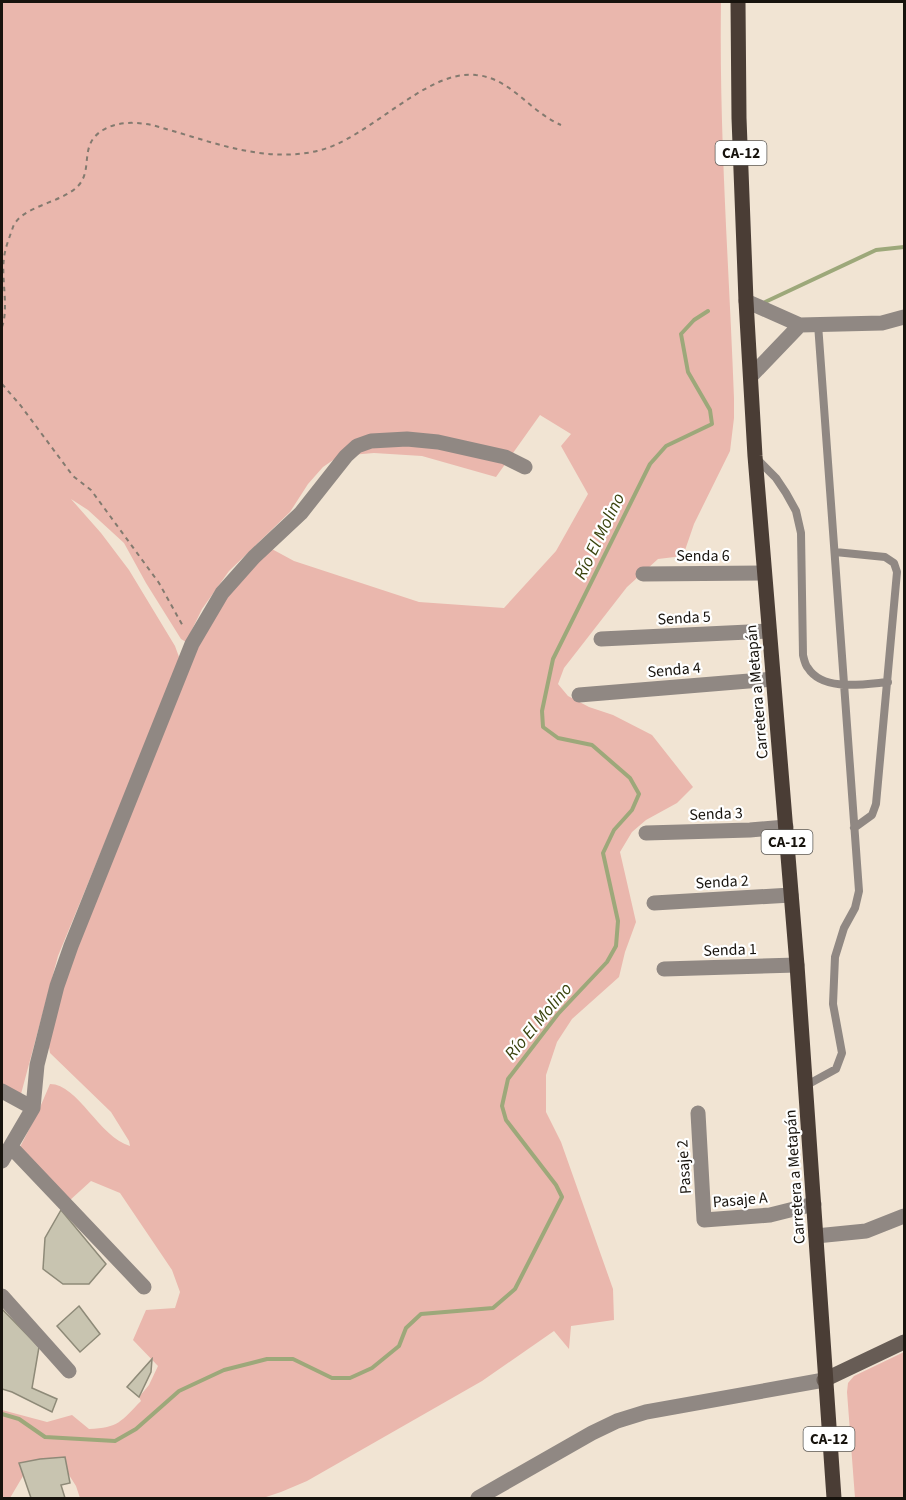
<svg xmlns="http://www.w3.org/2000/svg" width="906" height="1500" viewBox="0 0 906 1500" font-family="'Source Sans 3',sans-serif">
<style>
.green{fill:#eab7ad}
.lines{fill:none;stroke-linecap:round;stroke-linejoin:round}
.stream{stroke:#9da87a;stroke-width:4}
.building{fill:#c8c4b0;stroke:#8e8a78;stroke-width:1.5}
.path{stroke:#837a6f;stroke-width:2;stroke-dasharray:4.5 4.5;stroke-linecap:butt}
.service{stroke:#908883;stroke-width:8}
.minor{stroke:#908883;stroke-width:15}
.secondary{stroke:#675c55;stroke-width:15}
.primary{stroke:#4a3d35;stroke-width:15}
.labels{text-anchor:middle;stroke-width:4.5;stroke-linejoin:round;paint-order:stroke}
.shield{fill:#fff;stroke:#5d5a56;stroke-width:1.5}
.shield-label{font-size:15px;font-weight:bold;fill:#17130d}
.street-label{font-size:16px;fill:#17130d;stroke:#fff}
.water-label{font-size:18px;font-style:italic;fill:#3b440e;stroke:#fff}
</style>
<rect width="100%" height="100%" fill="#f1e4d3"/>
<!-- green -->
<path class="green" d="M 2,2 L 721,2 C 719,134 729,266 734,398 L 734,418 L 730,451 L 694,524 L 683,556 L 658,559 L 627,587 L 564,668 L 558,684 L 568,696 L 589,707 L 613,715 L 652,735 L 693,787 L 677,803 L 646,820 L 632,832 L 620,852 L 636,922 L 625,952 L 619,977 L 572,1019 L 557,1042 L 546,1075 L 546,1112 L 561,1142 L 613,1289 L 614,1320 L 571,1326 L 569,1349 L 554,1331 L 482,1381 L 307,1481 L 281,1492 L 263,1498 L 80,1498 L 76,1486 L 69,1475 L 42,1474 L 23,1476 L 10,1498 L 2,1498 L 2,1410 L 47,1422 L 72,1415 L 89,1429 C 119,1428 121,1421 141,1401 L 139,1397 L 149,1385 L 158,1366 L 133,1340 L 146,1310 L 175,1308 L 180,1292 L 172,1270 L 120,1193 L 91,1181 L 69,1201 L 20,1147 L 38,1112 L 50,1084 C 78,1084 99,1137 130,1146 L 129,1141 L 111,1112 L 50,1053 L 48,1041 L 67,969 L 194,646 L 217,609 L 270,548 L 294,561 L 419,602 L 504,608 L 556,551 L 588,494 L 561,446 L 571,434 L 540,415 L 496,477 L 422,456 L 374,453 L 339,456 L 323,467 L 308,484 L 290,512 L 229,571 L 202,609 L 186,642 L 181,639 L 146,583 L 124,543 L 88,510 L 71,499 L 101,533 L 129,570 L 175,646 L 179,657 L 176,670 L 58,956 L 21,1094 L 2,1084 Z
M 904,1352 L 904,1498 L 855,1498 L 847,1392 L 848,1383 L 854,1376 Z"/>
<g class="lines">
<!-- stream -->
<path class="stream" d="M 763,303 L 876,250 L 904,247
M 2,1414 L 19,1419 L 45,1437 L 115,1441 L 136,1429 L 179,1391 L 224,1370 L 267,1359 L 293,1359 L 332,1378 L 350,1378 L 372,1368 L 399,1346 L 406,1328 L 421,1314 L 493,1308 L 515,1289 L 562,1197 L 556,1185 L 506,1120 L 502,1106 L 508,1079 L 558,1014 L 607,962 L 616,946 L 618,921 L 603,853 L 614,830 L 632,810 L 639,794 L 630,778 L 592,745 L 558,738 L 543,727 L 542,711 L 553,659 L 650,464 L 666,446 L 712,424 L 710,410 L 688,372 L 681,334 L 694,320 L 708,311"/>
</g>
<!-- building -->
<path class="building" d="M 61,1210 L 106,1264 L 89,1284 L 63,1284 L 43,1269 L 45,1238 Z
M 79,1306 L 100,1334 L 80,1352 L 57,1326 Z
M 2,1309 L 39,1347 L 32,1388 L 57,1399 L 52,1412 L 12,1392 L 2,1389 Z
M 152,1359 L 151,1372 L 139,1397 L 127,1387 Z
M 65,1457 L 70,1483 L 61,1485 L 65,1498 L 31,1498 L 19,1463 L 40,1459 Z"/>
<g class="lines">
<!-- path -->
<path class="path" d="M 2,327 C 9,308 1,278 4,258 C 5,248 10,236 13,227 C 21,206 62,203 78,186 C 94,169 78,145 103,130 C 118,121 136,122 152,125 C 205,139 261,164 317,151 C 368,140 426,69 476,75 C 511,78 530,112 561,125
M 2,384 L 21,406 L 73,476 L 91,490 L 159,583 L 184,628"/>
<!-- service -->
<path class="service" d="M 756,458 L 776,478 L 786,493 L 796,511 L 801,533 L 803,655 C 804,659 805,665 808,668 C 823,692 865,684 888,682
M 835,552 L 885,557 L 894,563 L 897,572 L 876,804 L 872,815 L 854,828
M 805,1086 L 836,1069 L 842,1053 L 833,1004 L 835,957 L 844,928 L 855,908 L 859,891 L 818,324"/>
<!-- minor -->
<path class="minor" d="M 746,301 L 800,325 L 882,323 L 904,317
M 751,376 L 800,325
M 643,574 L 763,573
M 601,639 L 769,631
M 579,695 L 773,679
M 646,833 L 750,830 L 786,827
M 654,903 L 791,895
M 664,969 L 797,965
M 2,1091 L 33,1108
M 698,1113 L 704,1220 L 770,1215 L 814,1204
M 11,1147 L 144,1287
M 2,1161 L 33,1108 L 37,1065 L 57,986 L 71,946 L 192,644 L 222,593 L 254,557 L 301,513 L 346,456 L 357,446 L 371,441 L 407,439 L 438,442 L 505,457 L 525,467
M 816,1236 L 866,1231 L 904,1216
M 2,1296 L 69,1371
M 478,1498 L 592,1433 L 617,1421 L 646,1412 L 824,1380"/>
<!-- secondary -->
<path class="secondary" d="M 824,1380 L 904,1342"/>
<!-- primary -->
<path class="primary" d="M 738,2 L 739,118 L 746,301 L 755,456 L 797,965 L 834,1498"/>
</g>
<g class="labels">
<!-- shield labels -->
<g class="shield">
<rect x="715.5" y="141" width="51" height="24" rx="4.5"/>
<rect x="761.5" y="830" width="51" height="24" rx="4.5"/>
<rect x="803.5" y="1427" width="51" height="24" rx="4.5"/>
</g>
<g class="shield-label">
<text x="741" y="158">CA-12</text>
<text x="787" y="847">CA-12</text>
<text x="829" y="1444">CA-12</text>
</g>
<!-- street labels -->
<g class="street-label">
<text x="703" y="561">Senda 6</text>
<text transform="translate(684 617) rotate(-3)" y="6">Senda 5</text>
<text transform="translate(674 669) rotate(-5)" y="6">Senda 4</text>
<text transform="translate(756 692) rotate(-95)" y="6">Carretera a Metapán</text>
<text transform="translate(716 813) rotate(-2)" y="6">Senda 3</text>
<text transform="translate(722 881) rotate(-3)" y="6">Senda 2</text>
<text transform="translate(730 949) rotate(-2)" y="6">Senda 1</text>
<text transform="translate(683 1167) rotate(-94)" y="6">Pasaje 2</text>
<text transform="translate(794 1177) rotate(-94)" y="6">Carretera a Metapán</text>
<text transform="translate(740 1199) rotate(-5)" y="6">Pasaje A</text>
</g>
<!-- water labels -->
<g class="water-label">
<text transform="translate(599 536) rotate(-64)" y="6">Río El Molino</text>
<text transform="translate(538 1021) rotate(-50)" y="6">Río El Molino</text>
</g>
</g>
<!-- border -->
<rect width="906" height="1500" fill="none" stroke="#17130d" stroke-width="6"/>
</svg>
